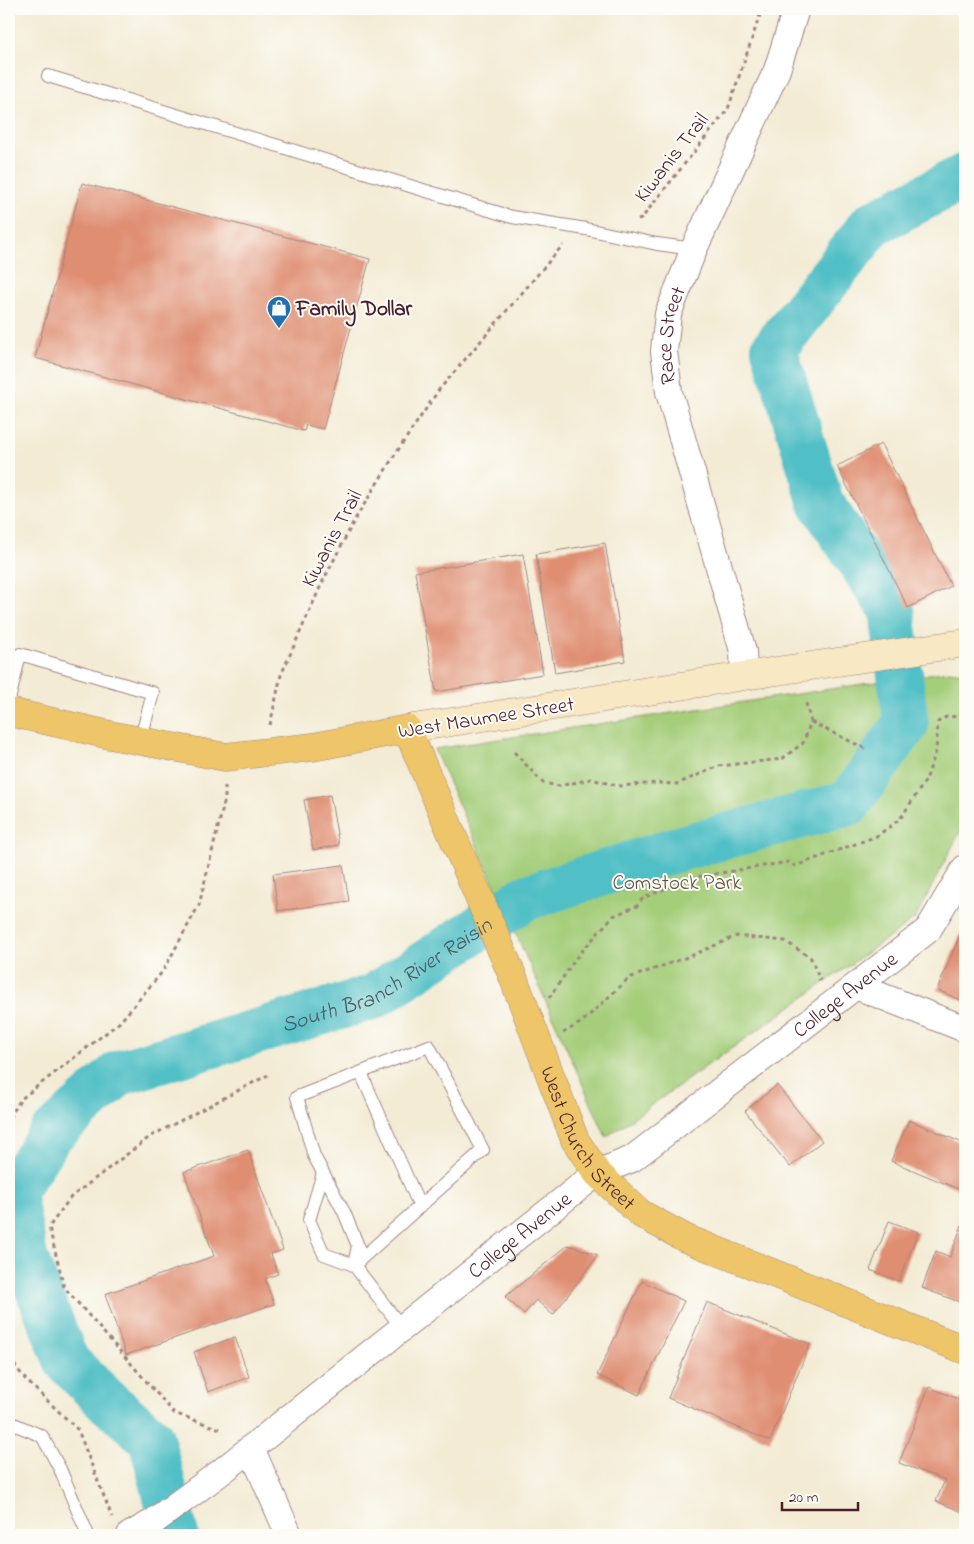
<svg xmlns="http://www.w3.org/2000/svg" width="974" height="1544" viewBox="0 0 974 1544" font-family="'Indie Flower',sans-serif">
<style>
.green{fill:#a5ce7a;stroke:#787652}
.lines{fill:none;stroke-linecap:round;stroke-linejoin:round}
.river{stroke:#51bfc6;stroke-width:46}
.building{fill:#df8e72}
.lane-casing{stroke:#9e8580;stroke-width:14}
.street-casing{stroke:#9e8580;stroke-width:28}
.secondary-casing{stroke:#9e8580;stroke-width:29}
.primary-casing{stroke:#9e8580;stroke-width:29}
.path{stroke:#9e8580;stroke-width:3;stroke-dasharray:4 4;stroke-linecap:butt}
.lane{stroke:#fff;stroke-width:12}
.street{stroke:#fff;stroke-width:26}
.secondary{stroke:#f8e8c3;stroke-width:28}
.primary{stroke:#eec569;stroke-width:28}
.labels{text-anchor:middle;stroke-width:4;stroke-linejoin:round;paint-order:stroke}
.street-label{font-size:21px;fill:#4a1f2b;stroke:#fdfcf7}
.poi-label{font-size:21px;font-weight:bold;fill:#4a1f2b;stroke:#fdfcf7;text-anchor:start}
.park-label{font-size:21px;fill:#655443;stroke:#fdfcf7}
.water-label{font-size:22px;font-style:italic;fill:#4c5761;stroke:#fdfcf7}
</style>
<rect width="100%" height="100%" fill="#fdfcf7"/>
<filter id="ink" filterUnits="userSpaceOnUse"><feTurbulence type="fractalNoise" baseFrequency=".02" numOctaves="2"/><feDisplacementMap in="SourceGraphic" scale="10" xChannelSelector="R" yChannelSelector="G"/><feConvolveMatrix kernelMatrix="1 2 1 2 8 2 1 2 1" color-interpolation-filters="sRGB"/></filter>
<filter id="wash" filterUnits="userSpaceOnUse"><feTurbulence type="fractalNoise" baseFrequency=".0096" numOctaves="4" result="noise"/><feDisplacementMap in="SourceGraphic" scale="20" xChannelSelector="R" yChannelSelector="G"/><feGaussianBlur stdDeviation="1.12" result="paint"/><feColorMatrix in="noise" values="0 0 0 0 0 0 0 0 0 0 0 0 0 0 0 0 0 1.4 0 .05"/><feComposite in="paint" operator="in"/></filter>
<g filter="url(#wash)">
<rect width="100%" height="100%" fill="#f3ebd4"/>
<!-- green -->
<path class="green" d="M 949,671 L 965,673 L 965,822 L 915,919 L 606,1137 L 434,749 Z"/>
<g class="lines">
<!-- river -->
<path class="river" id="s1" d="M 176,1535 L 151,1438 L 109,1403 L 67,1362 L 25,1258 L 13,1192 L 51,1134 L 119,1073 L 373,997 L 525,898 L 678,849 L 849,803 L 906,724 L 892,610 L 821,503 L 774,349 L 872,224 L 965,176"/>
</g>
<g id="blocks">
<!-- building -->
<path class="building" d="M 82,183 L 370,259 L 323,429 L 306,425 L 304,431 L 35,358 Z
M 881,444 L 951,586 L 908,608 L 837,466 Z
M 605,543 L 625,661 L 555,673 L 536,554 Z
M 523,554 L 543,674 L 436,692 L 415,572 Z
M 330,795 L 339,845 L 313,850 L 304,800 Z
M 343,865 L 349,901 L 278,911 L 273,874 Z
M 965,923 L 965,1002 L 937,990 Z
M 777,1085 L 822,1141 L 790,1167 L 745,1111 Z
M 909,1120 L 965,1144 L 965,1186 L 963,1191 L 891,1161 Z
M 248,1150 L 283,1250 L 271,1254 L 278,1274 L 265,1279 L 274,1304 L 126,1355 L 105,1294 L 214,1256 L 184,1172 Z
M 965,1217 L 965,1304 L 922,1288 L 936,1251 L 950,1257 Z
M 889,1221 L 918,1232 L 899,1281 L 870,1270 Z
M 568,1245 L 598,1255 L 553,1315 L 536,1300 L 524,1314 L 505,1297 Z
M 642,1281 L 684,1301 L 639,1395 L 597,1375 Z
M 707,1302 L 810,1344 L 770,1441 L 668,1398 Z
M 235,1337 L 249,1377 L 208,1392 L 194,1352 Z
M 929,1387 L 965,1402 L 965,1513 L 936,1501 L 945,1480 L 899,1463 Z"/>
</g>
</g>
<g filter="url(#ink)">
<use href="#blocks" fill-opacity="0" stroke="#9e8580" stroke-width="1"/>
<g class="lines">
<defs>
<path id="lane" d="M 48,76 L 512,217 L 586,229 L 657,244 L 694,249
M 9,700 L 20,654 L 153,693 L 140,741
M 361,1073 L 420,1207
M 323,1173 L 309,1220 L 324,1254 L 354,1265 L 483,1150 L 429,1046 L 297,1097 L 314,1156 L 344,1212 L 358,1246 L 354,1265 L 402,1328
M 9,1422 L 42,1436 L 60,1469 L 88,1535"/>
<g id="street">
<path id="s2" d="M 744,676 L 743,651 L 669,392 L 664,351 L 668,314 L 694,249 L 777,70 L 796,9"/>
<path d="M 856,986 L 965,1029"/>
<path d="M 251,1448 L 289,1535"/>
<path id="s3" d="M 130,1535 L 153,1522 L 221,1472 L 597,1173 L 632,1159 L 928,930 L 965,868"/>
</g>
<path id="secondary" d="M 407,729 L 744,676 L 965,643"/>
<g id="primary">
<path id="s4" d="M 9,712 L 110,735 L 225,757 L 313,747 L 407,729 L 513,977 L 575,1140 L 597,1173 L 641,1214 L 685,1238 L 965,1350"/>
</g>
</defs>
<!-- lane casing -->
<use href="#lane" class="lane-casing"/>
<!-- street casing -->
<use href="#street" class="street-casing"/>
<!-- secondary casing -->
<use href="#secondary" class="secondary-casing"/>
<!-- primary casing -->
<use href="#primary" class="primary-casing"/>
<!-- path -->
<path class="path" d="M 638,220 L 641,219 L 728,109 L 762,9
M 811,722 L 866,749
M 270,725 L 281,675 L 322,583 L 354,521 L 394,456 L 438,391 L 563,245
M 514,752 L 543,783 L 559,786 L 591,779 L 619,786 L 658,783 L 677,784 L 719,766 L 782,759 L 803,743 L 811,722 L 805,700
M 549,998 L 576,958 L 613,916 L 637,906 L 643,898 L 690,878 L 788,862 L 795,866 L 877,836 L 900,819 L 926,780 L 936,751 L 938,722 L 946,717 L 965,716
M 563,1033 L 582,1022 L 629,978 L 693,955 L 736,936 L 785,941 L 811,958 L 820,981
M 9,1118 L 21,1099 L 120,1022 L 163,971 L 199,905 L 225,799 L 225,783
M 9,1358 L 26,1380 L 78,1430 L 112,1517
M 220,1429 L 174,1413 L 64,1287 L 49,1227 L 71,1197 L 151,1136 L 268,1075"/>
<!-- lane -->
<use href="#lane" class="lane"/>
<!-- street -->
<use href="#street" class="street"/>
<!-- secondary -->
<use href="#secondary" class="secondary"/>
<!-- primary -->
<use href="#primary" class="primary"/>
</g>
</g>
<!-- icons -->
<defs>
<symbol id="shop-pin" viewBox="-11 -11 22 30"><path d="M0 17L-7.5 6A9.5 9.5 0 1 1 7.5 6Z" fill="#1f6fb2" stroke="#fdfcf7"/><path d="M-5-2.5h2.3a2.7 3.5 0 0 1 5.4 0H5L5.5 6h-11ZM-1.5-2.5h3a1.5 2.3 0 0 0-3 0Z" fill="#fff"/></symbol>
</defs>
<g fill-rule="evenodd">
<use href="#shop-pin" x="265" y="294" width="28" height="38"/>
</g>
<g class="labels">
<!-- street labels -->
<g class="street-label">
<text transform="translate(671 157) rotate(-52)" y="7">Kiwanis Trail</text>
<text dy="7" stroke="none"><textPath href="#s2" startOffset="352">Race Street</textPath></text>
<text transform="translate(331 538) rotate(-62)" y="7">Kiwanis Trail</text>
<text transform="translate(486 717) rotate(-9)" y="7">West Maumee Street</text>
<text dy="7" stroke="none"><textPath href="#s3" startOffset="898">College Avenue</textPath></text>
<text dy="7" stroke="none"><textPath href="#s4" startOffset="854">West Church Street</textPath></text>
<text dy="7" stroke="none"><textPath href="#s3" startOffset="492">College Avenue</textPath></text>
</g>
<!-- poi labels -->
<g class="poi-label">
<text x="296" y="315">Family Dollar</text>
</g>
<!-- park labels -->
<g class="park-label">
<text x="677" y="889">Comstock Park</text>
</g>
<!-- water labels -->
<g class="water-label">
<text dy="8" stroke="none"><textPath href="#s1" startOffset="840">South Branch River Raisin</textPath></text>
</g>
</g>
<!-- margin -->
<rect width="974" height="1544" fill="none" stroke="#fdfcf7" stroke-width="30"/>
<!-- scale -->
<path d="M782 1502v8h76v-8" fill="none" stroke="#4a1f2b" stroke-width="2.5"/>
<text x="789" y="1502" font-size="15" fill="#4a1f2b" stroke="#fdfcf7" stroke-width="4" paint-order="stroke">20 m</text>
</svg>
